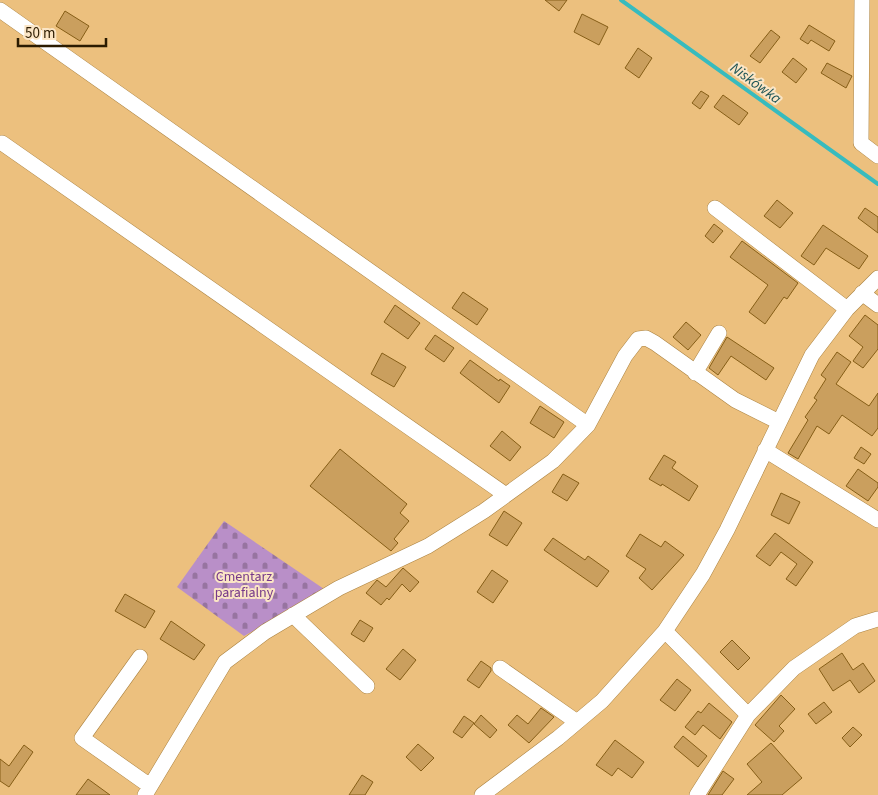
<svg xmlns="http://www.w3.org/2000/svg" width="878" height="795" viewBox="0 0 878 795" font-family="'Source Sans 3',sans-serif">
<style>
.cemetery{fill:url(#cemetery-stones)}
.lines{fill:none;stroke-linecap:round;stroke-linejoin:round}
.stream{stroke:#37bbbe;stroke-width:4}
.building{fill:#ca9f5e;stroke:#865e17}
.minor-casing{stroke:#ab8240;stroke-width:16}
.minor{stroke:#fff;stroke-width:15}
.labels{text-anchor:middle;stroke-width:4;stroke-linejoin:round;paint-order:stroke}
.park-label{font-size:14px;fill:#753889;stroke:#fbe5c5}
.water-label{font-size:15px;font-style:italic;fill:#205657;stroke:#fbe5c5}
</style>
<defs>
<pattern id="cemetery-stones" width="16" height="16" patternUnits="userSpaceOnUse" patternTransform="scale(1.25)"><rect width="16" height="16" fill="#b98fc8"/><path d="M2 7V4a2 2 0 0 1 4 0v3zM10 15v-3a2 2 0 0 1 4 0v3z" fill="#9774a0"/></pattern>
</defs>
<rect width="100%" height="100%" fill="#ecc07e"/>
<!-- cemetery -->
<path class="cemetery" d="M 224,521 L 327,591 L 244,636 L 177,587 Z"/>
<g class="lines">
<!-- stream -->
<path class="stream" d="M 621,0 L 878,184"/>
</g>
<!-- building -->
<path class="building" d="M 545,0 L 567,0 L 559,11 Z
M 65,11 L 89,26 L 80,41 L 56,26 Z
M 582,14 L 608,27 L 599,45 L 574,32 Z
M 809,25 L 835,41 L 829,51 L 811,40 L 808,44 L 800,39 Z
M 771,30 L 780,37 L 760,63 L 750,56 Z
M 638,48 L 652,58 L 639,78 L 625,68 Z
M 793,58 L 807,69 L 796,83 L 782,72 Z
M 827,63 L 852,76 L 846,88 L 821,73 Z
M 701,91 L 709,96 L 700,109 L 692,103 Z
M 723,95 L 748,113 L 739,125 L 714,107 Z
M 777,200 L 793,213 L 780,228 L 764,216 Z
M 865,208 L 878,217 L 878,233 L 858,218 Z
M 714,224 L 723,231 L 713,243 L 705,236 Z
M 823,225 L 868,256 L 859,269 L 826,248 L 814,265 L 801,256 Z
M 742,241 L 798,283 L 787,299 L 784,297 L 765,324 L 749,312 L 768,285 L 730,257 Z
M 463,292 L 488,309 L 477,325 L 452,308 Z
M 395,305 L 420,323 L 408,339 L 384,322 Z
M 865,315 L 878,325 L 878,349 L 863,368 L 853,361 L 863,347 L 849,336 Z
M 686,322 L 701,335 L 688,350 L 673,337 Z
M 435,335 L 454,348 L 444,362 L 425,349 Z
M 727,337 L 774,368 L 766,380 L 731,356 L 718,375 L 709,368 Z
M 837,352 L 851,362 L 836,384 L 869,406 L 878,393 L 878,428 L 872,436 L 842,415 L 829,434 L 817,426 L 798,459 L 788,453 L 808,420 L 805,417 L 817,400 L 814,398 L 826,379 L 821,375 Z
M 382,353 L 406,367 L 394,387 L 371,374 Z
M 470,360 L 499,381 L 500,379 L 510,386 L 499,403 L 460,373 Z
M 540,406 L 564,422 L 554,438 L 530,423 Z
M 502,431 L 521,447 L 510,461 L 490,446 Z
M 861,447 L 871,454 L 864,464 L 854,458 Z
M 340,449 L 407,504 L 400,513 L 409,521 L 394,539 L 398,543 L 391,551 L 310,486 Z
M 664,455 L 676,462 L 672,468 L 698,486 L 689,501 L 662,484 L 661,486 L 649,479 Z
M 858,469 L 878,483 L 878,487 L 868,501 L 846,486 Z
M 563,474 L 579,483 L 567,501 L 552,492 Z
M 781,493 L 800,502 L 789,524 L 771,515 Z
M 504,511 L 522,523 L 507,546 L 489,535 Z
M 775,533 L 813,562 L 796,586 L 786,579 L 797,564 L 781,552 L 770,566 L 756,556 Z
M 640,534 L 661,547 L 665,541 L 684,555 L 652,590 L 639,578 L 646,569 L 626,556 Z
M 553,538 L 585,560 L 588,556 L 609,571 L 597,587 L 544,550 Z
M 403,568 L 419,582 L 410,592 L 402,584 L 389,600 L 387,598 L 381,605 L 366,593 L 377,580 L 386,587 Z
M 492,570 L 508,581 L 493,603 L 477,592 Z
M 125,594 L 155,611 L 145,628 L 115,611 Z
M 360,620 L 373,628 L 364,642 L 351,634 Z
M 171,621 L 205,645 L 194,660 L 160,639 Z
M 732,640 L 750,658 L 738,670 L 720,652 Z
M 403,649 L 416,660 L 400,680 L 386,669 Z
M 842,653 L 853,670 L 863,663 L 875,681 L 859,693 L 850,680 L 833,691 L 819,669 Z
M 481,661 L 491,668 L 491,671 L 479,688 L 467,680 Z
M 677,679 L 691,690 L 675,711 L 660,700 Z
M 781,695 L 795,709 L 779,726 L 784,731 L 774,742 L 755,725 Z
M 824,702 L 832,712 L 816,724 L 808,714 Z
M 709,703 L 732,722 L 720,739 L 703,725 L 695,735 L 685,727 L 698,711 L 701,713 Z
M 541,708 L 554,717 L 529,743 L 508,725 L 517,715 L 528,724 Z
M 481,715 L 497,730 L 490,738 L 474,724 Z
M 464,716 L 474,723 L 462,738 L 453,732 Z
M 853,727 L 862,735 L 850,747 L 842,738 Z
M 683,736 L 707,756 L 698,767 L 674,747 Z
M 615,740 L 644,762 L 632,778 L 618,768 L 612,776 L 596,765 Z
M 771,743 L 802,778 L 782,795 L 747,795 L 762,782 L 747,764 Z
M 418,744 L 434,758 L 421,771 L 406,757 Z
M 24,745 L 33,752 L 9,787 L 0,781 L 0,759 L 9,766 Z
M 723,771 L 734,779 L 722,795 L 708,795 Z
M 362,775 L 373,782 L 365,795 L 349,795 Z
M 88,779 L 110,795 L 76,795 Z"/>
<g class="lines">
<defs>
<path id="minor" d="M 862,0 L 861,143 L 878,156
M 0,10 L 588,425
M 2,143 L 506,495
M 715,208 L 847,309
M 862,293 L 878,305
M 695,373 L 719,333
M 765,450 L 878,520
M 293,615 L 367,686
M 665,631 L 748,715
M 140,657 L 82,738 L 150,786
M 500,668 L 577,722
M 145,795 L 225,662 L 265,632 L 339,588 L 428,546 L 484,511 L 553,461 L 588,425 L 625,356 L 638,339 L 646,338 L 655,343 L 735,400 L 779,422
M 482,795 L 558,738 L 602,701 L 665,631 L 703,574 L 727,530 L 812,355 L 847,309 L 878,278
M 697,795 L 748,715 L 794,668 L 855,626 L 878,619"/>
</defs>
<!-- minor casing -->
<use href="#minor" class="minor-casing"/>
<!-- minor -->
<use href="#minor" class="minor"/>
</g>
<g class="labels">
<!-- park labels -->
<g class="park-label">
<text x="244" y="581">Cmentarz<tspan x="244" dy="16">parafialny</tspan></text>
</g>
<!-- water labels -->
<g class="water-label">
<text transform="translate(756 83) rotate(36)" y="5">Niskówka</text>
</g>
</g>
<!-- scale -->
<path d="M18 38v8h88v-8" fill="none" stroke="#2b1b01" stroke-width="2.5"/>
<text x="25" y="38" font-size="15" fill="#2b1b01" stroke="#fbe5c5" stroke-width="4" paint-order="stroke">50 m</text>
</svg>
